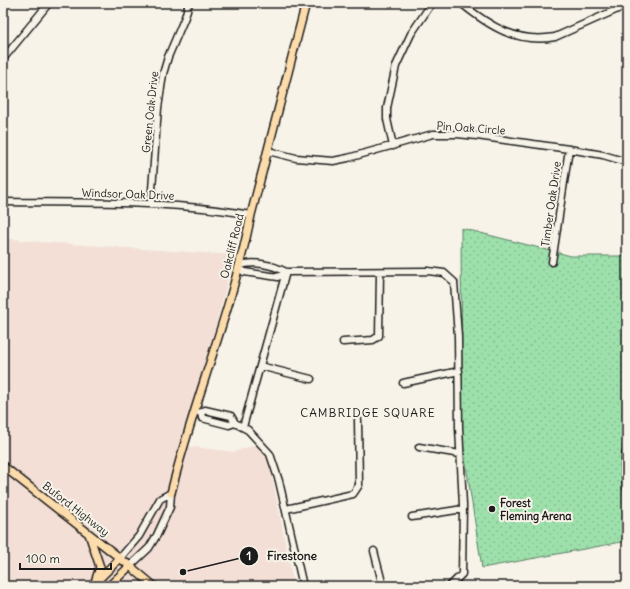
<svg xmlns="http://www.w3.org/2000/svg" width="630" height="589" viewBox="0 0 630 589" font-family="Delius,sans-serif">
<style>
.built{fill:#f3dfd6}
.grass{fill:url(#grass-dots);stroke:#5c7e64}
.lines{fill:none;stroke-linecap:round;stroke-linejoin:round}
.minor-casing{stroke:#1c1c1c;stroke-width:9}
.major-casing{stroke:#1c1c1c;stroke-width:10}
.minor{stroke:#f7f3e8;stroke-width:6}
.major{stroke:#fddcac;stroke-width:7}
.poi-dot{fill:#1c1c1c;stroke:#f7f3e8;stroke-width:1.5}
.labels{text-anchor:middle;stroke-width:4;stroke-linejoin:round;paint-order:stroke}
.street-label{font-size:11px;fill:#1c1c1c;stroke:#f7f3e8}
.poi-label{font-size:11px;font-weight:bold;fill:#1c1c1c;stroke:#f7f3e8;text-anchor:start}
.neighbourhood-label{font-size:12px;letter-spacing:1px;fill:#1c1c1c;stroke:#f7f3e8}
.leader{fill:none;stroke:#1c1c1c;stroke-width:1.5}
.callout-dot{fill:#1c1c1c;stroke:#f7f3e8;stroke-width:1.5}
.mark-label{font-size:12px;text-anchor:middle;font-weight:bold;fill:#fff}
.callout-label{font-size:12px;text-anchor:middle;font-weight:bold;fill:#1c1c1c;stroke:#f7f3e8;stroke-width:4;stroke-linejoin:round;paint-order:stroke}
</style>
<defs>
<pattern id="grass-dots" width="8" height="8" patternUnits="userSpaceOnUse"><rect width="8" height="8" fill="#9de0ac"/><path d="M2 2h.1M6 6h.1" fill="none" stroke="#87c093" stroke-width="1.8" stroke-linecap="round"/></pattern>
</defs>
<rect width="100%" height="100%" fill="#f7f3e8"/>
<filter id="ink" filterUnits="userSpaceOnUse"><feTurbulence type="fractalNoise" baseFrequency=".025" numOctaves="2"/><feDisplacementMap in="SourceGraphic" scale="8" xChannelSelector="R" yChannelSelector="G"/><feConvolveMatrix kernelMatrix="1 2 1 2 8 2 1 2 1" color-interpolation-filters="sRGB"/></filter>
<g filter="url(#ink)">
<!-- built -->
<path class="built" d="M 3,238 L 40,242 L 234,255 L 185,446 L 234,452 L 265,442 L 294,586 L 3,586 Z"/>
<!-- grass -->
<path class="grass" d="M 461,228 L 571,256 L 627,256 L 627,541 L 482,568 L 462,439 Z"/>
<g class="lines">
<defs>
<path id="minor" d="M 461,3 C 489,26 517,44 555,37 L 627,5
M 3,59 L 49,3
M 393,146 L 387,119 L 387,108 L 396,66 L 411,34 L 432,3
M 268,151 L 296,158 L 333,161 L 348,158 L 433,134 L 457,134 L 477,136 L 569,149 L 603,155 L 627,162
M 3,202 C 86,203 169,200 251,215
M 151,203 L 158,108 L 163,74 L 168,57 L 185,17 L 189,3
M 552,262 L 569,149
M 286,272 L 278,277 L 244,272 L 239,266 C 253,260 273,265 286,272 L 428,271 L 444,273 L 454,282 L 458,336 L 459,428 L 463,505 L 462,574 L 452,584 L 449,586
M 343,342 L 373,340 L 379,336 L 380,272
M 260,366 L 311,379
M 403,383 L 459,371
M 195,411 L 201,413 L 205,410 L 231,416 L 235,423 L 248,430 L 270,454 L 279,481 L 303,586
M 201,413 L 202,418 L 229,425 L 235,423
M 243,427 L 286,272
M 419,447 L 460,454
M 627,447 C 623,462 625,474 627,489
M 286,509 L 353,494 L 359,485 L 358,420
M 412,517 L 463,509
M 374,551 L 383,586
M 120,558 L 139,536 L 160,499 L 171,493
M 130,566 L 149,548 L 157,535 L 170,507 L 171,493"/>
<path id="major" d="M 3,466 L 130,566 L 154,586
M 171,493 C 194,400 232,310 251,215 L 306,3
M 89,534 L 100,567 L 94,585
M 95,583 L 120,558
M 109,586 L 130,566"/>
</defs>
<!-- minor casing -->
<use href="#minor" class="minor-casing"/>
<!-- major casing -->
<use href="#major" class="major-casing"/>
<!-- minor -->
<use href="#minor" class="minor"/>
<!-- major -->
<use href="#major" class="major"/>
</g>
</g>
<!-- markers -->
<circle class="poi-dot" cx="492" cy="509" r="4"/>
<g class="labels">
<!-- street labels -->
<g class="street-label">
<text transform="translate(150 112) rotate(-84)" y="4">Green Oak Drive</text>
<text transform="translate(471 128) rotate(4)" y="4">Pin Oak Circle</text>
<text transform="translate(128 194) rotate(2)" y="4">Windsor Oak Drive</text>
<text transform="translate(551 204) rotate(-82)" y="4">Timber Oak Drive</text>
<text transform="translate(232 246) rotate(-76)" y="4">Oakcliff Road</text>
<text transform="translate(76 509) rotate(38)" y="4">Buford Highway</text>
</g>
<!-- poi labels -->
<g class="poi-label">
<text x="500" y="507">Forest<tspan x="500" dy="13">Fleming Arena</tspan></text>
</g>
<!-- neighbourhood labels -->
<g class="neighbourhood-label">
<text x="368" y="417">CAMBRIDGE SQUARE</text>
</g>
</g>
<!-- callouts -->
<path class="leader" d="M183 572L249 556"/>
<g class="callout-dot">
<circle cx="183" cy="572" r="4"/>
<circle cx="249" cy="556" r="10"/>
</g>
<g class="mark-label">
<text x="249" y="560">1</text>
</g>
<g class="callout-label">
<text x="292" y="560">Firestone</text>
</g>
<!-- margin -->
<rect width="630" height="589" fill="none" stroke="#f7f3e8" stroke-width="16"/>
<rect x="8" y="8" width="614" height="573" fill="none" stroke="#1c1c1c" stroke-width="1.5" filter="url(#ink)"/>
<!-- scale -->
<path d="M20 563v6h91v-6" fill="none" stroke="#1c1c1c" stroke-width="2"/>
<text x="26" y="563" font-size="12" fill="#1c1c1c" stroke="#f7f3e8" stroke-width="3" paint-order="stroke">100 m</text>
</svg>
